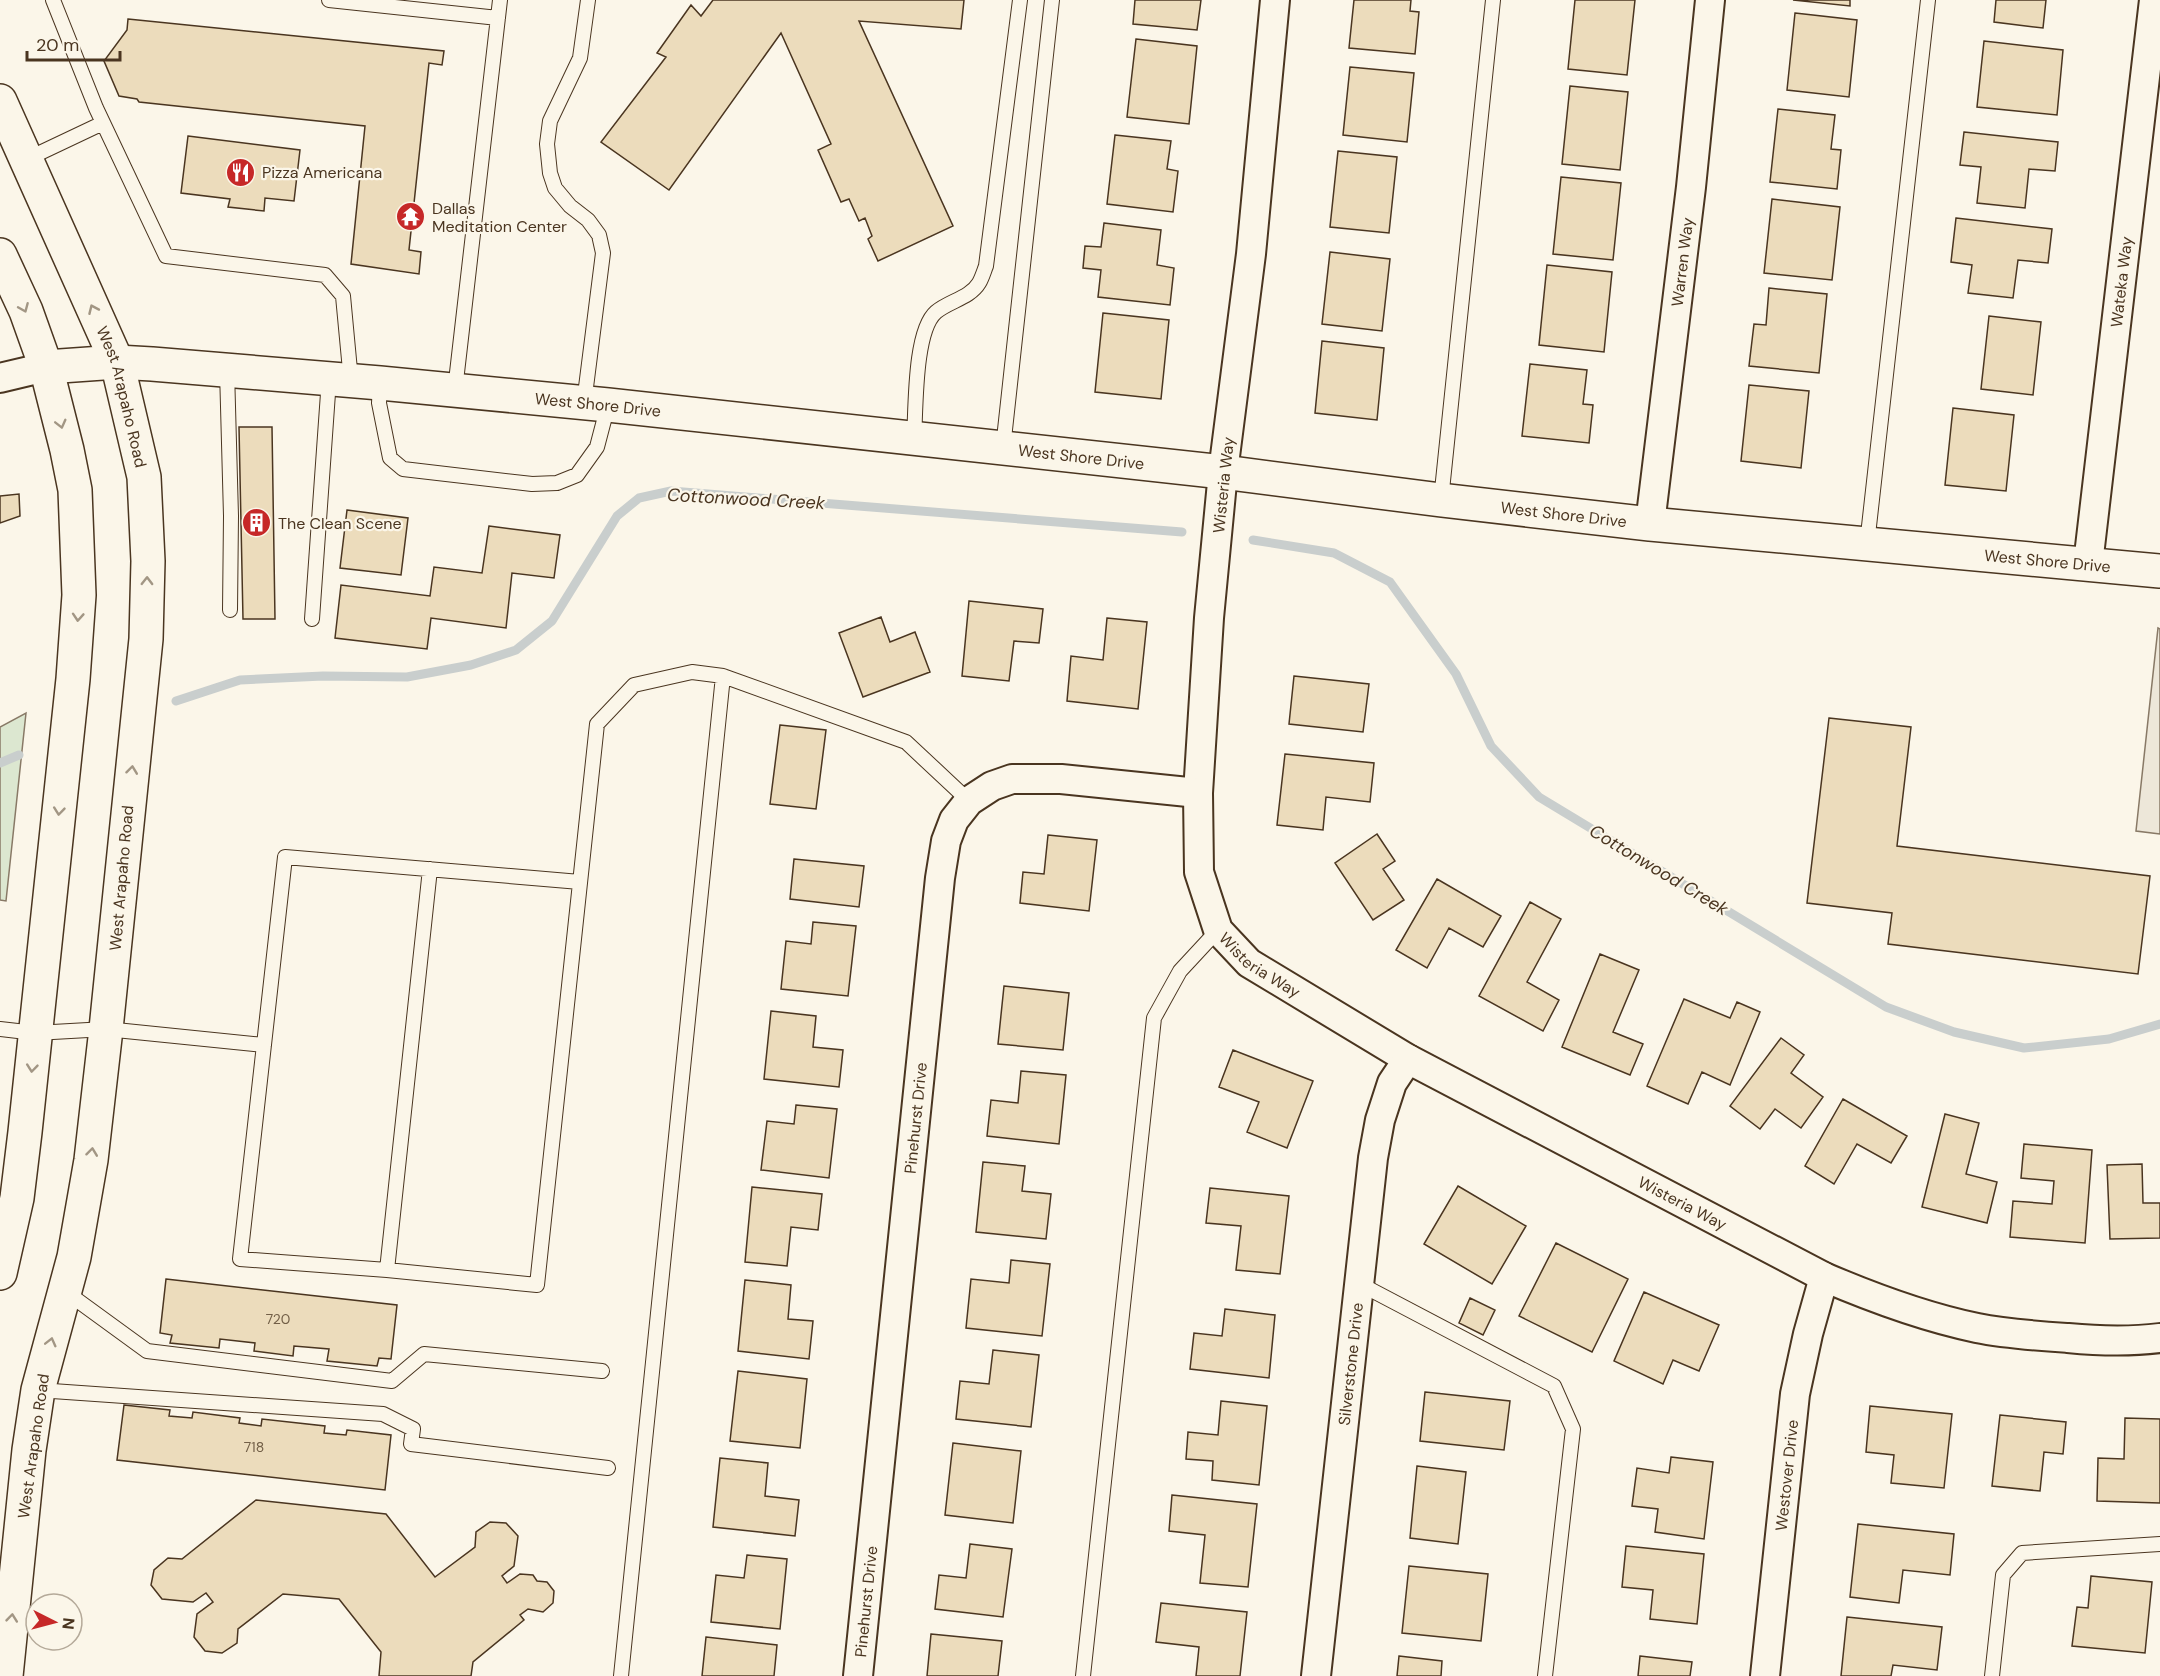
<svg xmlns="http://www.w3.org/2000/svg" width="2160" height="1676" viewBox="0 0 2160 1676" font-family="'DM Sans',sans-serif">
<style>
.green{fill:#dce7d0;stroke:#887966;stroke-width:1.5}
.parking{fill:#ede7d9;stroke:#887966;stroke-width:1.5}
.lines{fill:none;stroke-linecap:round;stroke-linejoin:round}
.stream{stroke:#c9cecd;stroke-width:9}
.building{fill:#ecdcbc;stroke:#4a3520;stroke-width:1.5}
.service-casing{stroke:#4a3520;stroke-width:16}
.minor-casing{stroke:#4a3520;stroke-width:32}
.tertiary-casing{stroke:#4a3520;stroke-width:36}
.secondary-casing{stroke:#4a3520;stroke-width:36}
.service{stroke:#fbf6e9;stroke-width:14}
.minor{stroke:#fbf6e9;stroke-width:28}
.tertiary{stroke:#fbf6e9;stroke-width:33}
.secondary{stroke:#fbf6e9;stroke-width:33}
.oneway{stroke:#a29684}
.labels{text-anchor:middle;stroke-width:4.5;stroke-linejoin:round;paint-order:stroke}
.number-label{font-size:14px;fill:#725f47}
.poi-label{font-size:16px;fill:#4a3520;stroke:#fbf6e9;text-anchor:start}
.street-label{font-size:16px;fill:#4a3520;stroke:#fbf6e9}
.water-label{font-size:18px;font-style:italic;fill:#4a3520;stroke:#fbf6e9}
</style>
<rect width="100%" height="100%" fill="#fbf6e9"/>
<!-- green -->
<path class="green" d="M 26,713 L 6,901 L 0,900 L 0,727 Z"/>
<!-- parking -->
<path class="parking" d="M 2158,628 L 2160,629 L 2160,834 L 2136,831 Z"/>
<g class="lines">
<!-- stream -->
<path class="stream" d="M 1253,540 L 1334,553 L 1390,582 L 1456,674 L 1491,746 L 1539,797 L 1886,1007 L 1954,1032 L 2024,1048 L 2109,1039 L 2160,1024
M 176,701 L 240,680 L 323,676 L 407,677 L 471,665 L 516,650 L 552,621 L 617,516 L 639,498 L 671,491 L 1182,532
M 0,763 L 19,755"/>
</g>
<!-- building -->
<path class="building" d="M 713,0 L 964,0 L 961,29 L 859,21 L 953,226 L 878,261 L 868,239 L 872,236 L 865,218 L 859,221 L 849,199 L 841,202 L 818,150 L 831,144 L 781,33 L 669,190 L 601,142 L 666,57 L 657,53 L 691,5 L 701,16 Z
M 1135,0 L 1201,0 L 1197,30 L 1133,24 Z
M 1354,0 L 1411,0 L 1410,11 L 1419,12 L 1415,54 L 1349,48 Z
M 1575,0 L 1635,0 L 1627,75 L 1568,69 Z
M 1793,0 L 1850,0 L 1850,6 Z
M 1996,0 L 2046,0 L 2043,28 L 1994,22 Z
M 1795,13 L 1857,20 L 1849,97 L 1787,90 Z
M 128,19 L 444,51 L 442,65 L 429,63 L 409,250 L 421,252 L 419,274 L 351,264 L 365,126 L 139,102 L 137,99 L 119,96 L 104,61 L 127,30 Z
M 1136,39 L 1197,46 L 1189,124 L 1127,117 Z
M 1984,41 L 2063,50 L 2057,115 L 1977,107 Z
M 1350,67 L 1414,73 L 1407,142 L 1343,135 Z
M 1570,86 L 1628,92 L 1620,170 L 1562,164 Z
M 1778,109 L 1835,115 L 1831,149 L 1841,150 L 1837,189 L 1770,182 Z
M 1964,132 L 2058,142 L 2055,171 L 2029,169 L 2025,208 L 1977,203 L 1981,167 L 1960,165 Z
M 1115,135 L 1171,141 L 1167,169 L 1178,171 L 1173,212 L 1107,204 Z
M 188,136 L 300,150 L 294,201 L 265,198 L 264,211 L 228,207 L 230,199 L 181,193 Z
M 1338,151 L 1397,157 L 1389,233 L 1330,227 Z
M 1561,177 L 1621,183 L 1613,260 L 1553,254 Z
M 1772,199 L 1840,207 L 1832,280 L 1764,273 Z
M 1956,218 L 2052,229 L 2048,263 L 2018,260 L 2013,298 L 1968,293 L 1972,265 L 1951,262 Z
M 1104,223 L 1161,230 L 1157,265 L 1174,268 L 1170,305 L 1098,297 L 1101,270 L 1083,268 L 1085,246 L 1101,247 Z
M 1330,252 L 1390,259 L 1382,331 L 1322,324 Z
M 1547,265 L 1612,272 L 1604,352 L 1539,345 Z
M 1769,288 L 1827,294 L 1819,373 L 1749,366 L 1754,324 L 1766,325 Z
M 1103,313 L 1169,320 L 1161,399 L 1095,392 Z
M 1989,316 L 2041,322 L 2033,395 L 1981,389 Z
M 1322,341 L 1384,348 L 1377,420 L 1315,413 Z
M 1530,364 L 1587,370 L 1583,404 L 1593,405 L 1589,443 L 1522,436 Z
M 1749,385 L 1809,391 L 1801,468 L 1741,461 Z
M 1953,408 L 2014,415 L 2006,491 L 1945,485 Z
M 239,427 L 272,427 L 275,619 L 243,619 Z
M 19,494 L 20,516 L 0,523 L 0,496 Z
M 347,510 L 408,518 L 401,575 L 340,568 Z
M 489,526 L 560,535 L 554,578 L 512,573 L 506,628 L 431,618 L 427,649 L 335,638 L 341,585 L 430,596 L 434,567 L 482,573 Z
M 969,601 L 1043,609 L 1039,643 L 1014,641 L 1009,681 L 962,676 Z
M 881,617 L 890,642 L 915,632 L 930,672 L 863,697 L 839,633 Z
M 1107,618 L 1147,622 L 1138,709 L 1067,701 L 1071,656 L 1103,660 Z
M 1294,676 L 1369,684 L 1363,732 L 1289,724 Z
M 1829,718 L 1911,727 L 1897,846 L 2150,876 L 2138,974 L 1888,944 L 1892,913 L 1807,903 Z
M 780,725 L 826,730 L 816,809 L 770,804 Z
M 1285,754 L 1374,763 L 1370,802 L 1326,797 L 1323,830 L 1277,825 Z
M 1377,834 L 1395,861 L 1383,869 L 1404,900 L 1373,920 L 1335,863 Z
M 1048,835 L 1097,840 L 1089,911 L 1020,903 L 1023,872 L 1044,874 Z
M 794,859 L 864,866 L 859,907 L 790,899 Z
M 1437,879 L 1501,916 L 1483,947 L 1449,928 L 1427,968 L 1396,950 Z
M 1530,902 L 1561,919 L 1527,982 L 1559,1000 L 1543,1031 L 1479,996 Z
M 813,922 L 856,926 L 848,996 L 781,989 L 786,941 L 811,944 Z
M 1600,954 L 1639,970 L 1613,1032 L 1643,1044 L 1630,1075 L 1562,1047 Z
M 1004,986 L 1069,993 L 1063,1050 L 998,1044 Z
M 1684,999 L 1730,1018 L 1737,1002 L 1760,1012 L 1730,1085 L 1702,1072 L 1688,1104 L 1647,1086 Z
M 771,1011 L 816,1016 L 813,1047 L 843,1050 L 839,1087 L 764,1079 Z
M 1781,1038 L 1804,1055 L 1791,1073 L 1823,1097 L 1801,1128 L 1775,1109 L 1760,1129 L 1730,1106 Z
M 1233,1050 L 1313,1081 L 1287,1148 L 1247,1132 L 1259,1102 L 1219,1087 Z
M 1021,1071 L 1066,1075 L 1059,1144 L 987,1136 L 991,1100 L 1018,1103 Z
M 1843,1099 L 1907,1136 L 1891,1163 L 1857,1144 L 1834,1184 L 1805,1166 Z
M 796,1105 L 837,1109 L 829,1178 L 761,1170 L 767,1121 L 794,1124 Z
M 1945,1114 L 1979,1123 L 1966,1174 L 1997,1182 L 1987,1223 L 1922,1207 Z
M 2024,1144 L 2092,1150 L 2085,1243 L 2010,1237 L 2013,1201 L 2052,1204 L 2054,1181 L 2021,1178 Z
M 983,1162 L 1025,1166 L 1022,1191 L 1051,1194 L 1046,1239 L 976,1232 Z
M 2142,1164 L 2143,1203 L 2160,1203 L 2160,1238 L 2110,1239 L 2107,1165 Z
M 1458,1186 L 1526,1226 L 1492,1284 L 1424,1244 Z
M 752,1187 L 822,1194 L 818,1230 L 791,1227 L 787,1266 L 745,1262 Z
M 1210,1188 L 1289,1196 L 1280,1274 L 1236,1270 L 1241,1226 L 1206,1223 Z
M 1556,1243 L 1628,1279 L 1592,1352 L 1519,1316 Z
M 1011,1260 L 1050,1264 L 1042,1336 L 966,1328 L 971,1279 L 1009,1283 Z
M 166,1279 L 397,1305 L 391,1359 L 379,1358 L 377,1366 L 327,1361 L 329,1349 L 294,1346 L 293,1356 L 254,1351 L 255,1343 L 220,1339 L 219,1348 L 170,1343 L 172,1335 L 160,1333 Z
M 745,1280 L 791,1285 L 788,1319 L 813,1321 L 809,1359 L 738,1351 Z
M 1644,1292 L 1719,1325 L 1699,1371 L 1673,1360 L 1663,1384 L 1614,1361 Z
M 1470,1298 L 1495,1310 L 1483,1335 L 1459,1323 Z
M 1225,1309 L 1275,1315 L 1269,1378 L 1190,1369 L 1194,1333 L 1222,1336 Z
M 993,1350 L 1039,1355 L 1031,1427 L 956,1419 L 960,1381 L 989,1384 Z
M 738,1371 L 807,1379 L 800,1448 L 730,1441 Z
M 1425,1392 L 1510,1401 L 1504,1450 L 1420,1441 Z
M 1221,1401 L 1267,1406 L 1259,1485 L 1212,1480 L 1213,1461 L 1186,1459 L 1188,1432 L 1218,1435 Z
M 124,1405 L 170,1410 L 169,1416 L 192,1418 L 193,1412 L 240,1418 L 239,1423 L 261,1426 L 262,1419 L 325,1426 L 324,1433 L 346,1435 L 347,1430 L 391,1435 L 385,1490 L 117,1460 Z
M 1870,1406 L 1952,1414 L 1944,1488 L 1891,1483 L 1894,1455 L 1866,1452 Z
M 2000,1415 L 2066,1422 L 2063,1454 L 2044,1452 L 2040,1491 L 1992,1486 Z
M 2125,1418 L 2160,1419 L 2160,1503 L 2097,1501 L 2098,1458 L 2124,1459 Z
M 953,1443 L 1021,1451 L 1013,1523 L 945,1515 Z
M 1671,1457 L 1713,1462 L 1704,1539 L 1655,1532 L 1658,1509 L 1632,1506 L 1637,1468 L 1669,1473 Z
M 720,1458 L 768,1463 L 765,1496 L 799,1500 L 795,1536 L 713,1527 Z
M 1417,1466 L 1466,1472 L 1458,1544 L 1410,1538 Z
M 1172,1495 L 1257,1504 L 1248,1587 L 1200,1583 L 1205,1535 L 1169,1531 Z
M 256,1500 L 386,1514 L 435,1577 L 475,1547 L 476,1532 L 490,1522 L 506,1523 L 518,1536 L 514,1566 L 502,1576 L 507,1583 L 520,1574 L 533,1575 L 537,1581 L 547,1582 L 554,1591 L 553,1603 L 543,1612 L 528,1609 L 520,1615 L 524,1620 L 473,1662 L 471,1676 L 379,1676 L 381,1652 L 339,1599 L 283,1594 L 238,1629 L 237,1643 L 222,1653 L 205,1651 L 194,1637 L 197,1614 L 213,1602 L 206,1593 L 193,1602 L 162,1599 L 151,1585 L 154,1570 L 168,1558 L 182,1559 Z
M 1858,1524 L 1954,1534 L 1950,1575 L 1903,1570 L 1899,1603 L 1850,1597 Z
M 970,1544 L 1012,1549 L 1003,1617 L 935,1609 L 939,1575 L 966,1578 Z
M 1626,1546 L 1704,1554 L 1697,1624 L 1650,1619 L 1653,1590 L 1622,1587 Z
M 747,1555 L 787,1559 L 780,1629 L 711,1622 L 716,1575 L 744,1578 Z
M 1409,1566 L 1488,1574 L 1481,1641 L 1402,1633 Z
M 2091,1576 L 2152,1582 L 2145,1653 L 2072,1646 L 2077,1607 L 2088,1608 Z
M 1161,1603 L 1247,1612 L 1240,1676 L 1196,1676 L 1199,1647 L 1156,1642 Z
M 1847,1617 L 1942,1627 L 1937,1670 L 1893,1665 L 1891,1676 L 1841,1676 Z
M 931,1634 L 1002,1641 L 998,1676 L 927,1676 Z
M 706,1637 L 777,1645 L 774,1676 L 702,1676 Z
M 1399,1656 L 1442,1661 L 1441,1676 L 1397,1676 Z
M 1640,1656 L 1692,1662 L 1690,1676 L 1638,1676 Z"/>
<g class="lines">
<defs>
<path id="service" d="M 53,0 L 96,108 L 166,256 L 325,275 L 343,296 L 351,381
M 329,0 L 498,18
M 27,159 L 103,123
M 227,370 L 231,516 L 230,610
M 380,383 L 379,403 L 390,458 L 403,469 L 532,484 L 557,483 L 577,475 L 597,447 L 608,405
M 455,390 L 500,0
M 584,403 L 603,253 L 599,235 L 588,220 L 570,206 L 555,188 L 550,173 L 547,144 L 550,121 L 580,58 L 588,0
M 914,439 C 916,409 914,331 936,312 C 949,301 970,298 979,283 C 982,278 984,271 986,266 L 1020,0
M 1003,448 L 1052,0
M 1441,500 L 1493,0
M 1867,544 L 1928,0
M 312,619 L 329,379
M 580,882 L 285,857 L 240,1259 L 387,1270 L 537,1285 L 597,724 L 634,685 L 692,672 L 723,676
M 0,1029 L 35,1033 L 106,1029 L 264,1045
M 387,1270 L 430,869
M 1358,1283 L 1554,1386 L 1573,1429 L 1545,1676
M 66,1292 L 147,1351 L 392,1381 L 424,1354 L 602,1371
M 38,1390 L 383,1414 L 413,1429 L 411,1444 L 608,1468
M 621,1676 L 723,676 L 906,742 L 969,801
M 1083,1676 L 1154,1018 L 1180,971 L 1218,930
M 1992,1676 L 2003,1575 L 2022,1553 L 2160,1544"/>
<g id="minor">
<path id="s1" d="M 1275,0 L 1251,254 L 1223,472 L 1209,618 L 1198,793 L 1199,872 L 1218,930 L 1249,963 L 1408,1059 L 1824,1277 C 1873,1298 1924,1317 1977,1328 C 2007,1334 2038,1336 2068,1338 C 2099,1341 2129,1342 2160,1338"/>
<path d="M 0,378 L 46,367"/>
<path id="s2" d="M 1650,524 L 1691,187 L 1710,0"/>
<path id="s3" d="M 2088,564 L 2154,0"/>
<path id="s4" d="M 858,1676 L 940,878 L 946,841 L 954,820 L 969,801 L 992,786 L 1012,779 L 1061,779 L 1198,793"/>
<path id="s5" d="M 1316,1676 L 1373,1158 L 1380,1120 L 1392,1083 L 1408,1059"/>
<path id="s6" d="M 1765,1676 L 1795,1394 L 1808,1334 L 1824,1277"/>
</g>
<g id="tertiary">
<path id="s7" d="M 46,367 L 117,362 L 152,364 L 380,383 L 608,405 L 1223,472 L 1441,500 L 1650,524 L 2160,571"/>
</g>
<g id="secondary">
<path id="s8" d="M 0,101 L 117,362 L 144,477 L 148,561 L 146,639 L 106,1029 L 91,1160 L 74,1257 L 38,1390 L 29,1450 L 6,1676"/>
<path d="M 0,255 L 26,311 L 46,367 L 67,450 L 75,490 L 79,595 L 73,679 L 25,1132 L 17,1198 L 0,1273"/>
</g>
</defs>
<!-- service casing -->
<use href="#service" class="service-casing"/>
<!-- minor casing -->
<use href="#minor" class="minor-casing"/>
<!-- tertiary casing -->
<use href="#tertiary" class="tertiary-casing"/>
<!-- secondary casing -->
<use href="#secondary" class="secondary-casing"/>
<!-- service -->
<use href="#service" class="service"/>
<!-- minor -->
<use href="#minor" class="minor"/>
<!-- tertiary -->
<use href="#tertiary" class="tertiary"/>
<!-- secondary -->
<use href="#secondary" class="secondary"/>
</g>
<!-- one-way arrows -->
<defs><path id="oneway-chevron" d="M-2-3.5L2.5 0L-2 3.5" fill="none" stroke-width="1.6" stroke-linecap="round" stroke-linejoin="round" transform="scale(1.5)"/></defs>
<g class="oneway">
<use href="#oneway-chevron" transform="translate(24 308) rotate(67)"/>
<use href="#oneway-chevron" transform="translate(93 309) rotate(-114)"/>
<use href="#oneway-chevron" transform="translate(61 424) rotate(76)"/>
<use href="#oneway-chevron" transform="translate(147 581) rotate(-89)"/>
<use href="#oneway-chevron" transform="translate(78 617) rotate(94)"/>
<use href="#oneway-chevron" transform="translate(132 770) rotate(-83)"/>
<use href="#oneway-chevron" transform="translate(59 811) rotate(96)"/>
<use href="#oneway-chevron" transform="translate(32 1068) rotate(96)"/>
<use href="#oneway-chevron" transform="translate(92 1152) rotate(-83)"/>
<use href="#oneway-chevron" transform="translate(51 1342) rotate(-76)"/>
<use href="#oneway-chevron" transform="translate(12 1618) rotate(-84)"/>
</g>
<!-- icons -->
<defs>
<symbol id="restaurant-disc" viewBox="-11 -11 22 22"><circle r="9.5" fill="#c62828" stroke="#fbf6e9"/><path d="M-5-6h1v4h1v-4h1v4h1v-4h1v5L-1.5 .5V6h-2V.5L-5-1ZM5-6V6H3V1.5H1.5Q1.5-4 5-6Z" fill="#fff"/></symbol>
<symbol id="temple-disc" viewBox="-11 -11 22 22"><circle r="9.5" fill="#c62828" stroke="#fbf6e9"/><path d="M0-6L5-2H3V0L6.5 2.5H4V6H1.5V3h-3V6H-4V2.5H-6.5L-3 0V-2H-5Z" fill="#fff"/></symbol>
<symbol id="building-disc" viewBox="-11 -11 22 22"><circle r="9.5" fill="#c62828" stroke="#fbf6e9"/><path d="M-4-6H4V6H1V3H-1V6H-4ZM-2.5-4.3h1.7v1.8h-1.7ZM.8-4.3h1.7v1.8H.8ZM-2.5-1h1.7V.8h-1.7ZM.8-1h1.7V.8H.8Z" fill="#fff"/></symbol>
</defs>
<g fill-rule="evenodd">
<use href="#restaurant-disc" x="224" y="156" width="33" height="33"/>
<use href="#temple-disc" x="394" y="200" width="33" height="33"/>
<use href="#building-disc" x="240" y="506" width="33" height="33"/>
</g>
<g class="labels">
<!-- number labels -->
<g class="number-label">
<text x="278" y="1324">720</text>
<text x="254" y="1452">718</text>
</g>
<!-- poi labels -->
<g class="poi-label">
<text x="262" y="178">Pizza Americana</text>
<text x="432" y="214">Dallas<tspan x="432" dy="18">Meditation Center</tspan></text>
<text x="278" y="529">The Clean Scene</text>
</g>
<!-- street labels -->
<g class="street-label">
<text dy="6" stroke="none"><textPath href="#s2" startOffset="264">Warren Way</textPath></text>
<text dy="6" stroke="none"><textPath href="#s3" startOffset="284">Wateka Way</textPath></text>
<text dy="6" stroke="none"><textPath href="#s8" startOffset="321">West Arapaho Road</textPath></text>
<text dy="6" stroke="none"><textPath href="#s7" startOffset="554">West Shore Drive</textPath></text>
<text dy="6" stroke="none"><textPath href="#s7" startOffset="1040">West Shore Drive</textPath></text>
<text transform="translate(1223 485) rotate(-84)" y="6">Wisteria Way</text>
<text dy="6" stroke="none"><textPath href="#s7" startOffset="1526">West Shore Drive</textPath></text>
<text dy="6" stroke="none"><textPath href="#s7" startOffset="2012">West Shore Drive</textPath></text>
<text transform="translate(121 878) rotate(-85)" y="6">West Arapaho Road</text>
<text dy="6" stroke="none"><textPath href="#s1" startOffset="992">Wisteria Way</textPath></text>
<text dy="6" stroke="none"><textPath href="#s4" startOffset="561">Pinehurst Drive</textPath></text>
<text dy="6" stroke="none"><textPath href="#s1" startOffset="1478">Wisteria Way</textPath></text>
<text dy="6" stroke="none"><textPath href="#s5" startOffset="314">Silverstone Drive</textPath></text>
<text transform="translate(33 1446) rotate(-82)" y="6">West Arapaho Road</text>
<text dy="6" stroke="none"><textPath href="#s6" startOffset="202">Westover Drive</textPath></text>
<text dy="6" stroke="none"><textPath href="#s4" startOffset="75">Pinehurst Drive</textPath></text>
</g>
<!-- water labels -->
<g class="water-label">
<text transform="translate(746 499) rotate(3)" y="6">Cottonwood Creek</text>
<text transform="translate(1659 870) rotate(31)" y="6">Cottonwood Creek</text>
</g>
</g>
<!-- north arrow -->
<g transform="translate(54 1622) rotate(96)"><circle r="28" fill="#fbf6e9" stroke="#b4a999" stroke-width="1.5"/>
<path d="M0-4.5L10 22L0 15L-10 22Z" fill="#c62828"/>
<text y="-9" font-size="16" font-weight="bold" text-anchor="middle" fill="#4a3520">N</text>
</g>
<!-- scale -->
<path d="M27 51v9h93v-9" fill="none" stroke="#4a3520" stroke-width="3"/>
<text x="36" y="51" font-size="18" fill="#4a3520" stroke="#fbf6e9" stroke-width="4.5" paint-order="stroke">20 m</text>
</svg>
